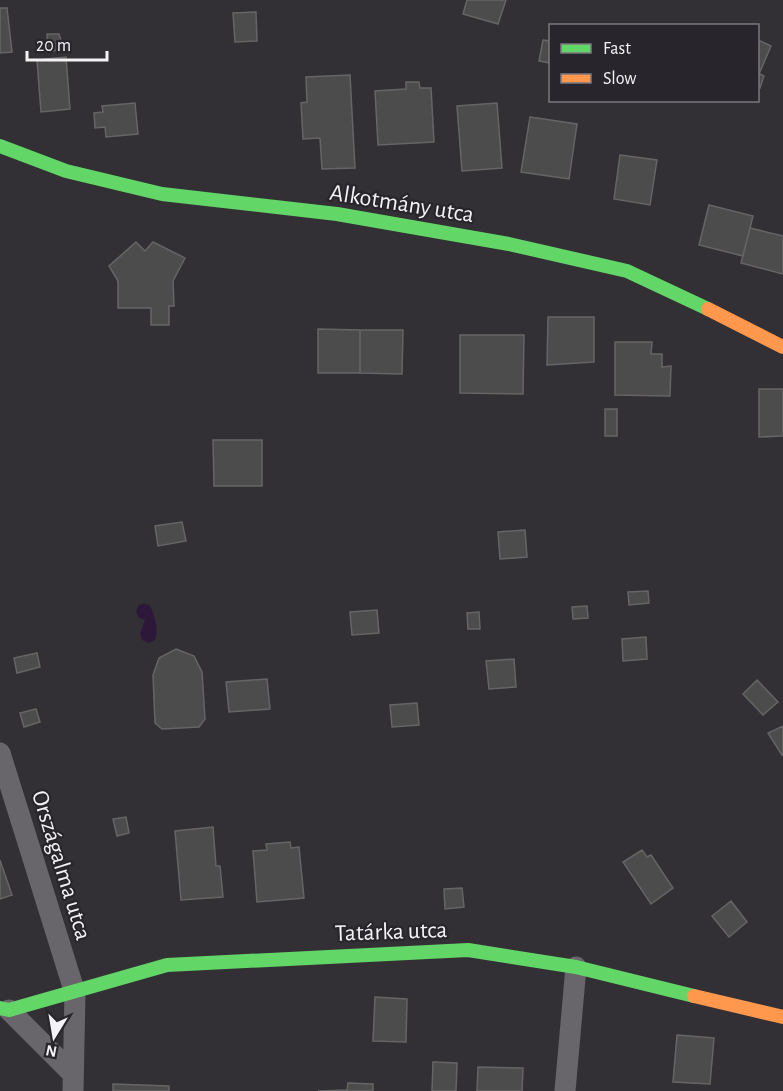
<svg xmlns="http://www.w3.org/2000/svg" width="783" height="1091" viewBox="0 0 783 1091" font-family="'Alegreya Sans',sans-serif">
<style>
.water{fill:#2d1839}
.building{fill:#4c4c4d;stroke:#656566;stroke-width:1.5}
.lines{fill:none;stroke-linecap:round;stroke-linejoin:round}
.street{stroke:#69666b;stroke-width:21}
.fast{stroke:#63d668;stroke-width:14}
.slow{stroke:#ff974d;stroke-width:14}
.labels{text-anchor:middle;stroke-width:4.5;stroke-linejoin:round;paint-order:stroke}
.street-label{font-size:24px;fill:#f5f2f6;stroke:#29252c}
</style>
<rect width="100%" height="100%" fill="#333035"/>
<!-- water -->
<path class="water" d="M 144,603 L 150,606 C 155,615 159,630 155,640 L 149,643 L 142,640 L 140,634 L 145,620 L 139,618 L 136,612 L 138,606 Z"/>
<!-- building -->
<path class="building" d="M 467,0 L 506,0 L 498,24 L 463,14 Z
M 0,8 L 7,8 L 12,52 L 0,53 Z
M 256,12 L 257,41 L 235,42 L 233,13 Z
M 47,34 L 59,34 L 64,50 L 48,51 Z
M 543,40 L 550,41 L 550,63 L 539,61 Z
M 758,40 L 771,46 L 759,74 L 758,73 Z
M 66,57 L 70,109 L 41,112 L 37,60 Z
M 758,73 L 764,76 L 760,88 L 758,87 Z
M 350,75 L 355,168 L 322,169 L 320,138 L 303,139 L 301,103 L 307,102 L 306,77 Z
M 406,82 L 419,82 L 420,88 L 431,88 L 434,142 L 378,145 L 375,91 L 406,89 Z
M 135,103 L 138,134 L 106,137 L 105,127 L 95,128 L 94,113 L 103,112 L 102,106 Z
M 497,103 L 502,168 L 462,171 L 457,106 Z
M 530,117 L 577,124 L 569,179 L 521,172 Z
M 620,155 L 657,160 L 650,205 L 614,199 Z
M 709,205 L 753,216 L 743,256 L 699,245 Z
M 750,228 L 783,236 L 783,274 L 741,263 Z
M 136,242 L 145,251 L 153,242 L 185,258 L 173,281 L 174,306 L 169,306 L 169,325 L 151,325 L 151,308 L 118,308 L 118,281 L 109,266 Z
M 548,317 L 594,317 L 594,362 L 547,365 Z
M 318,329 L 360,330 L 360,373 L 318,373 Z
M 360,330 L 403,330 L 402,374 L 360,373 Z
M 460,335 L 524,335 L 523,394 L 460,393 Z
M 615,342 L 652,342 L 651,354 L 662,354 L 662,367 L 671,366 L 670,396 L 615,395 Z
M 759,389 L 783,389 L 783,436 L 759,437 Z
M 605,409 L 617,409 L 617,436 L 605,436 Z
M 213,440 L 262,440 L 262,486 L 214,486 Z
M 182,522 L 186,541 L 158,546 L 155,526 Z
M 525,530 L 527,557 L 500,559 L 498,532 Z
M 648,591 L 649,603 L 629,605 L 628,592 Z
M 587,606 L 588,618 L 573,619 L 572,607 Z
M 377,610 L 379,633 L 352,635 L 350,612 Z
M 479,612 L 480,629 L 468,629 L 467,613 Z
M 646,637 L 647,659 L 623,661 L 622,639 Z
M 176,649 L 194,656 L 202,672 L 205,719 L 199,727 L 162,729 L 155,723 L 153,675 L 159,658 Z
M 37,653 L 40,667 L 17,673 L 14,658 Z
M 514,659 L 516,687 L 489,689 L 486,661 Z
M 267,679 L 270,709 L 229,712 L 226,682 Z
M 757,680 L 778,702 L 763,715 L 743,694 Z
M 417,703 L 419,725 L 392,727 L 390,705 Z
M 36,709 L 40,722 L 24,727 L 20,713 Z
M 783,726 L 783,754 L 782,755 L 768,733 Z
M 126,817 L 129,833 L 117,836 L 113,819 Z
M 213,827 L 216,866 L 220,866 L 223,897 L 181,900 L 175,831 Z
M 290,842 L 291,848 L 299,847 L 304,898 L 257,902 L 253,851 L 267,850 L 266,844 Z
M 642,850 L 647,857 L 651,855 L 673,888 L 651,904 L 623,862 Z
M 0,860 L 12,895 L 0,899 Z
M 462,888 L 464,907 L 445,909 L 444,889 Z
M 731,901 L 747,922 L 729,937 L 712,916 Z
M 375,997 L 407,999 L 406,1042 L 373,1041 Z
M 677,1035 L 714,1038 L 710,1084 L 673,1082 Z
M 433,1062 L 457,1063 L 456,1091 L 432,1091 Z
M 478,1067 L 523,1068 L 522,1091 L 477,1091 Z
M 348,1083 L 373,1084 L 373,1091 L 318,1091 L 347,1090 Z
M 113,1084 L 169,1086 L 169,1091 L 113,1091 Z"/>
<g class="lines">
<!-- street -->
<path class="street" d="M 0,753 L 75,993 L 73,1091
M 9,1010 L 73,1074
M 565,1091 L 576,967"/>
<!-- fast -->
<path class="fast" d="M 0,146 L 66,171 L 162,194 L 337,214 L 509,244 L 627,271 L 708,309
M 0,1008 L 9,1010 L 167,965 L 468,950 L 576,967 L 694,996"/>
<!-- slow -->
<path class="slow" d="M 708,309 L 783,347
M 694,996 L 783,1017"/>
</g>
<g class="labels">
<!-- street labels -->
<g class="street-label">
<text transform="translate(402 203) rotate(9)" y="8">Alkotmány utca</text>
<text transform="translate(62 865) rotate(73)" y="8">Országalma utca</text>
<text transform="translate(391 931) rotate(-2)" y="8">Tatárka utca</text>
</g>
</g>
<!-- legend -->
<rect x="549" y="24" width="210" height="78" fill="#29252c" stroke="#7b777d" stroke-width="1.5"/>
<rect x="561" y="44" width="30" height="9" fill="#63d668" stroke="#7b777d" stroke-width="1.5"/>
<text x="603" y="54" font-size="18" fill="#f5f2f6">Fast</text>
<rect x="561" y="74" width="30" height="9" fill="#ff974d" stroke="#7b777d" stroke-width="1.5"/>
<text x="603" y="84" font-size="18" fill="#f5f2f6">Slow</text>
<!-- north arrow -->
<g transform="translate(54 1037) rotate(191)" stroke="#29252c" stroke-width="4.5" paint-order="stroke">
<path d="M0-4.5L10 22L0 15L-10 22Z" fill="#f5f2f6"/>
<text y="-9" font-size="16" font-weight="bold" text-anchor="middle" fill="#f5f2f6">N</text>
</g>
<!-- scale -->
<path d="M27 51v9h80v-9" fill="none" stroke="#f5f2f6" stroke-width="3"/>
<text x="36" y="51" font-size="18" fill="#f5f2f6" stroke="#29252c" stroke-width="4.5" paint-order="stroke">20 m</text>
</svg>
